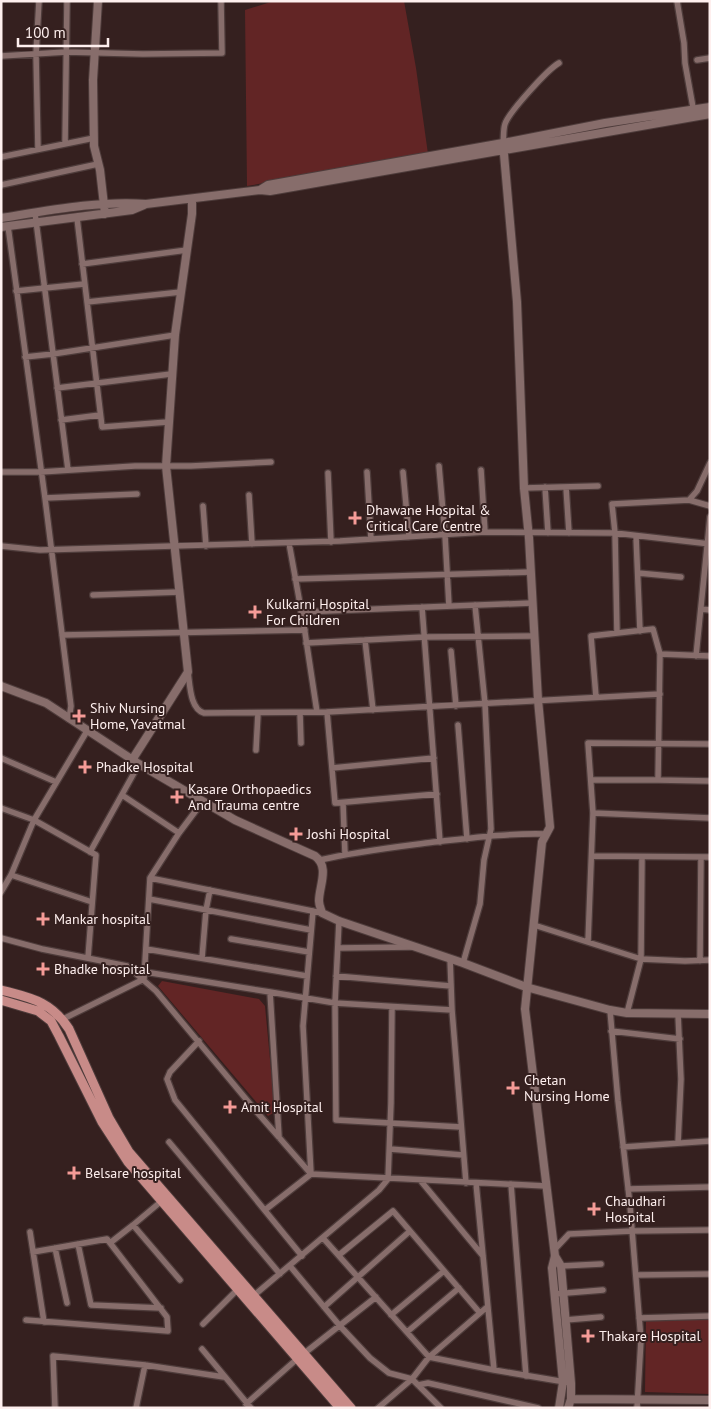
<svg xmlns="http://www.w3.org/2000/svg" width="711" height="1409" viewBox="0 0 711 1409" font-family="'PT Sans',sans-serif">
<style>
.green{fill:#622525}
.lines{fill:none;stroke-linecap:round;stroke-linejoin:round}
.minor-casing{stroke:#4e3c3b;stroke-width:8}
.tertiary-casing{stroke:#4e3c3b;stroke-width:10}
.primary-casing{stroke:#4e3c3b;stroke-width:11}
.minor{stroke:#876d6b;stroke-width:5.5}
.tertiary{stroke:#876d6b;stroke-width:8}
.primary{stroke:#c88b88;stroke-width:9}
.poi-dot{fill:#f59b97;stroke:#35201f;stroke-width:2}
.labels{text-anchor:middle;stroke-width:4;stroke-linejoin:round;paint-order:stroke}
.poi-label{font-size:14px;fill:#feefee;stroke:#35201f;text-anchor:start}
</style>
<rect width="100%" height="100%" fill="#35201f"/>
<!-- green -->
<path class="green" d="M 274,1 L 404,1 L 416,68 L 428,154 L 247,186 L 245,10 Z
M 162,981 L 259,999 L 265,1006 L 275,1112 L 268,1116 L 158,986 Z
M 710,1318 L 710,1394 L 645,1392 L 646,1320 Z"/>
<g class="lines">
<defs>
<path id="minor" d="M 677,1 L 684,43 L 685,63 L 694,113
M 1,56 L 66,52 L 143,54 L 222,53 L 221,1
M 697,60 L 710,58
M 503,143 C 504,137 503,130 505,124 C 509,112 548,69 559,63
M 65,144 L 67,1
M 38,149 L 36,54 L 39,1
M 1,157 L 94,138
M 1,185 L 98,164
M 35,213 L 68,470
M 77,218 L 102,427 L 168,422
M 8,226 L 45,498 L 71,706 L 69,719
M 82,264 L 187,250
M 16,291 L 84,284
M 87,302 L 181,292
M 25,357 L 53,354 L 175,335
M 57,388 L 171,374
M 61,420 L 100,415
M 439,466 L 445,535 L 449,606
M 481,470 L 485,532
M 1,472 L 40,472 L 135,466 L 191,466 L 271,462
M 367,472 L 371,539
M 403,472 L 409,537
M 328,473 L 331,542
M 545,487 L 548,533
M 566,487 L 569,533
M 524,488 L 598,486
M 249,495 L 252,544
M 45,498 L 137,494
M 689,500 L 697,491 L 710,463
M 203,506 L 206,546
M 636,536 L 640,631
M 289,543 L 304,626 L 317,712
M 1,546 L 40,550 L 340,541 L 485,532 L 615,533 L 612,504 L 689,500 L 710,506
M 638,573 L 681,577
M 295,579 L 531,572
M 93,595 L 180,592
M 422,607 L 440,842
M 701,609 L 710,610
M 301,612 L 532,603
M 617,633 L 615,533 L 710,544
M 62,635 L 305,630
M 365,640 L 373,710
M 306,643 L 424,637 L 534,636
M 451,651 L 456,706
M 696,656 L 710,517
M 188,672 C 190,685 190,709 204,713 L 327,712 L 660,694
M 596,697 L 591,636 L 653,629 L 660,654
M 327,712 L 335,803 L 437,794
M 300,713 L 301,743
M 458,725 L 467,839
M 256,750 L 258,713
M 1,758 L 56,782
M 332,768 L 434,758
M 591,780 L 658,780 L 660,654 L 710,656
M 658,780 L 710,781
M 122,795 L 179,833
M 343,803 L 345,854
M 1,808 L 34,820 L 87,731
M 593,813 L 710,818
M 90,852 L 139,764
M 592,856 L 710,857
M 320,860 C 358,851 396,847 434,842 C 471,838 508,833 545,834
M 11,875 L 92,902
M 150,878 L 322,913
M 1,892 L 11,875 L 34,820 L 96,855 L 88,958
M 149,899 L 311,930
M 339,921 L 335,1003 L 336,1120 L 461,1127
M 534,925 L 641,959 L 685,961 L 710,960
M 1,938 L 42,949 L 127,966 L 156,991 L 256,1111 L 311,1174 L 546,1186
M 231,939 L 309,952
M 588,942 L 593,813 L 588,743 L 710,744
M 338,948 L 411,947
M 146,949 L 307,976
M 202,958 L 206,910 L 210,890
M 450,958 L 452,1010 L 466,1183
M 700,961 L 701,857
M 463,963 L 480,904 L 484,860 L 491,829 L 485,704 L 475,605
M 145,972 L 270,992
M 336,976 L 451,986
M 610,1010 L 618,1101 L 630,1205 L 641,1340 L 637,1408
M 627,1013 L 641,959 L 642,857
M 61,1020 L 144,979 L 150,878 L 179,833 L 203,801
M 611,1031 L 680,1039
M 199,1041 L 170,1072 L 167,1079 L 175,1100 L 302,1256
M 279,1137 L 270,992 L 335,1003 L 452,1010
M 169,1142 L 280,1274
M 678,1143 L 681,1079 L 678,1014
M 623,1147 L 710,1141
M 390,1149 L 463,1155
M 420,1180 L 483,1256
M 476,1183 L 494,1370 L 571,1383
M 511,1184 L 526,1376
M 628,1189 L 710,1187
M 164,1199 L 133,1225 L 180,1280
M 265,1210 L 311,1174 L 303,1026 L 313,911
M 30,1232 L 44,1322
M 323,1238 L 429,1357 L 494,1370
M 110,1243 L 133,1225
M 78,1244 L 91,1305 L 161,1308
M 55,1248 L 67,1303
M 554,1250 L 569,1234 L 632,1231 L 710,1230
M 339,1255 L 393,1211 L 480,1313
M 290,1266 L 340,1326 L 370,1358 L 389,1373 L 412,1379 L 441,1408
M 561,1266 L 601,1264
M 636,1275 L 710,1274
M 554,1294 L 603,1290
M 252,1297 L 379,1190 L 388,1179 L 391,1103 L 392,1007
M 324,1307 L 410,1231
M 391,1315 L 444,1271
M 639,1318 L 710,1316
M 26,1320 L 168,1331 L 167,1317 L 107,1239 L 33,1252
M 565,1320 L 601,1317
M 203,1324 L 237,1290
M 407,1332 L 459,1288
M 202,1349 L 251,1408
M 418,1385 L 428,1383 L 538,1408
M 246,1404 L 297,1359 L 376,1297
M 55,1408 L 53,1356 L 145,1365 L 224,1377
M 136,1408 L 145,1365
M 378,1408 L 412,1379 L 429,1357 L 487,1307"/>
<path id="tertiary" d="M 98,1 L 93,80 L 94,146 L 100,170 L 105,214
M 503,143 L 517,302 L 524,488 L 529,538 L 538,700 L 550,827 L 542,842 L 525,1009 L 555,1256 L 552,1268 L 563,1382 L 559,1408
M 260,190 L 268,185 L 503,143 L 605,123 L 710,107
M 1,218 C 45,211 102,200 146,204 L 260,190 L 270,191 L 710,114
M 1,227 L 132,210 L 144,205
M 1,686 L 46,703 L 139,764 L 235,820 L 315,856 C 330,867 319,886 319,901 C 319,905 321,909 322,913 L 339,921 L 463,963 L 526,987 L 610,1010 L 627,1013 L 710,1014
M 132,760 L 188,672 L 166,466 L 175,335 L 192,214 L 192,199
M 555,1256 L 561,1266 L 571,1383 L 571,1399 L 568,1408
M 571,1399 L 710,1400"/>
<path id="primary" d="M 1,990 C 31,998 51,1001 69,1029 L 109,1118 L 129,1152 L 351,1408
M 1,1000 L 38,1011 L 51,1021 L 59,1036 L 102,1122 L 128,1162 L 340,1408"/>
</defs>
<!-- minor casing -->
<use href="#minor" class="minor-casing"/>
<!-- tertiary casing -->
<use href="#tertiary" class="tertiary-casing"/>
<!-- primary casing -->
<use href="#primary" class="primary-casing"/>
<!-- minor -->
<use href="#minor" class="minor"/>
<!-- tertiary -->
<use href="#tertiary" class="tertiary"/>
<!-- primary -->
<use href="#primary" class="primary"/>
</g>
<!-- markers -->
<g class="poi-dot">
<path d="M352.5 510.5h5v5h5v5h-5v5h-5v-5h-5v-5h5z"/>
<path d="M252.5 604.5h5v5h5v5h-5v5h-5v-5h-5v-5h5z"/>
<path d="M76.5 708.5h5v5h5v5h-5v5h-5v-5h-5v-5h5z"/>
<path d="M82.5 759.5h5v5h5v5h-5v5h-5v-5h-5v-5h5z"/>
<path d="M174.5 789.5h5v5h5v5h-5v5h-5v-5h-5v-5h5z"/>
<path d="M293.5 826.5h5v5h5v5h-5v5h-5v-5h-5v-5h5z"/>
<path d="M40.5 911.5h5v5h5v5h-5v5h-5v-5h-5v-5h5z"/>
<path d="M40.5 961.5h5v5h5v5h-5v5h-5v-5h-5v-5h5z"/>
<path d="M510.5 1080.5h5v5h5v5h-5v5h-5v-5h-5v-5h5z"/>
<path d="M227.5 1099.5h5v5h5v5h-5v5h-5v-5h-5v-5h5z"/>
<path d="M71.5 1165.5h5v5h5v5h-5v5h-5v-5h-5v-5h5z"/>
<path d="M591.5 1201.5h5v5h5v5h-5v5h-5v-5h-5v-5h5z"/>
<path d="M585.5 1328.5h5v5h5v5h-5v5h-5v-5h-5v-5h5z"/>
</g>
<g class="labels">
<!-- poi labels -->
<g class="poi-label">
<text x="366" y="515">Dhawane Hospital &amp;<tspan x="366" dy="16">Critical Care Centre</tspan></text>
<text x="266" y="609">Kulkarni Hospital<tspan x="266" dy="16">For Children</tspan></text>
<text x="90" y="713">Shiv Nursing<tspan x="90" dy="16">Home, Yavatmal</tspan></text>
<text x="96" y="772">Phadke Hospital</text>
<text x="188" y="794">Kasare Orthopaedics<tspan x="188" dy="16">And Trauma centre</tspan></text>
<text x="307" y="839">Joshi Hospital</text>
<text x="54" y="924">Mankar hospital</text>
<text x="54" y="974">Bhadke hospital</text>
<text x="524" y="1085">Chetan<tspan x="524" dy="16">Nursing Home</tspan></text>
<text x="241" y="1112">Amit Hospital</text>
<text x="85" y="1178">Belsare hospital</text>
<text x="605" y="1206">Chaudhari<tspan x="605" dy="16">Hospital</tspan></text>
<text x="599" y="1341">Thakare Hospital</text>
</g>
</g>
<!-- border -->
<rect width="711" height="1409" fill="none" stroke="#feefee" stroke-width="5"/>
<!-- scale -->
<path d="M18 38v8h90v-8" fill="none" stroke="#feefee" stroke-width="2.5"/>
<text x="25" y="38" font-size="15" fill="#feefee" stroke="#35201f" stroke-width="4" paint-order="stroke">100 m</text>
</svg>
